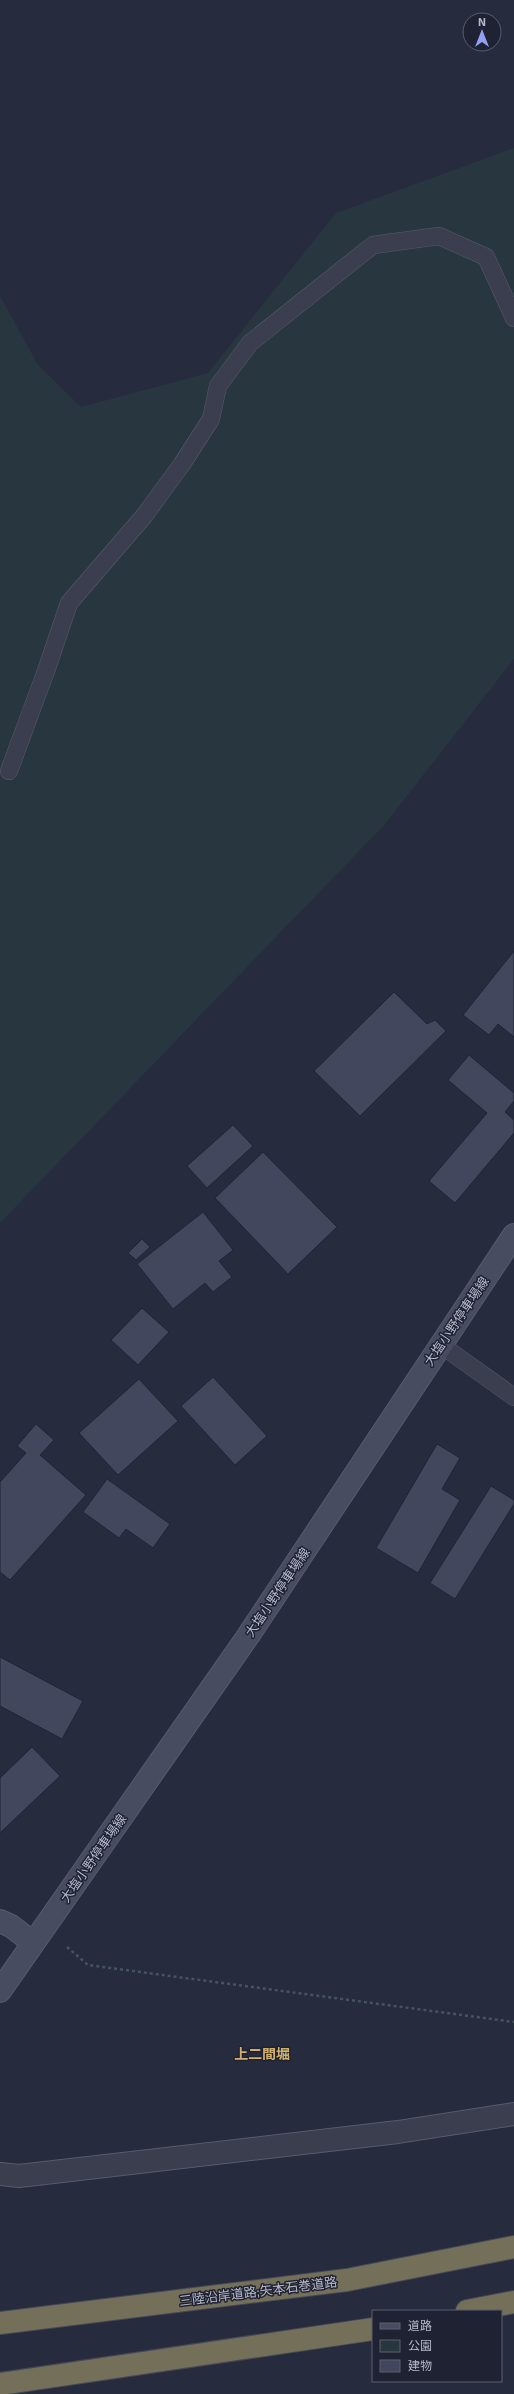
<svg xmlns="http://www.w3.org/2000/svg" width="514" height="2394" viewBox="0 0 514 2394" font-family="'Exo 2','Noto Sans JP',sans-serif">
<style>
.green{fill:#28373f}
.building{fill:#42475e;stroke:#212435}
.lines{fill:none;stroke-linecap:round;stroke-linejoin:round}
.service-casing{stroke:#585b6c;stroke-width:18}
.minor-casing{stroke:#585b6c;stroke-width:24}
.secondary-casing{stroke:#585b6c;stroke-width:24}
.motorway-casing{stroke:#454859;stroke-width:24}
.path{stroke:#46545c;stroke-width:2.5;stroke-dasharray:3 3;stroke-linecap:butt}
.service{stroke:#3a3e4e;stroke-width:17}
.minor{stroke:#3a3e4e;stroke-width:22}
.secondary{stroke:#484c61;stroke-width:22}
.motorway{stroke:#746f58;stroke-width:22}
.labels{text-anchor:middle;stroke-width:3;stroke-linejoin:round;paint-order:stroke}
.street-label{font-size:13px;fill:#b6b9c9;stroke:#1f2233}
.neighbourhood-label{font-size:14px;font-weight:bold;fill:#d0af6a;stroke:#1f2233}
</style>
<rect width="100%" height="100%" fill="#262b3e"/>
<!-- green -->
<path class="green" d="M 514,148 L 514,659 L 385,824 L 0,1223 L 0,296 L 38,365 L 81,407 L 208,373 L 336,213 Z"/>
<!-- building -->
<path class="building" d="M 514,951 L 514,1037 L 498,1024 L 489,1035 L 463,1015 Z
M 394,992 L 427,1024 L 435,1020 L 446,1031 L 360,1116 L 314,1071 Z
M 469,1055 L 514,1093 L 514,1101 L 505,1112 L 514,1120 L 514,1133 L 455,1203 L 429,1181 L 487,1113 L 448,1080 Z
M 233,1125 L 253,1146 L 207,1188 L 187,1166 Z
M 263,1152 L 337,1227 L 288,1274 L 215,1198 Z
M 203,1212 L 233,1250 L 219,1261 L 232,1277 L 213,1292 L 205,1283 L 173,1309 L 137,1264 Z
M 142,1239 L 150,1247 L 136,1260 L 128,1253 Z
M 142,1308 L 169,1332 L 138,1365 L 111,1340 Z
M 213,1377 L 267,1436 L 235,1465 L 181,1406 Z
M 139,1379 L 178,1421 L 118,1475 L 79,1433 Z
M 36,1424 L 54,1440 L 40,1455 L 86,1495 L 10,1580 L 0,1572 L 0,1482 L 26,1453 L 17,1446 Z
M 437,1444 L 460,1458 L 442,1489 L 460,1500 L 418,1573 L 376,1548 Z
M 107,1479 L 170,1524 L 153,1548 L 126,1529 L 119,1538 L 83,1512 Z
M 491,1486 L 514,1500 L 514,1504 L 455,1599 L 430,1583 Z
M 0,1657 L 83,1701 L 62,1739 L 0,1706 Z
M 32,1747 L 60,1776 L 0,1833 L 0,1778 Z"/>
<g class="lines">
<defs>
<path id="service" d="M 9,771 L 46,671 L 69,603 L 144,516 L 182,464 L 211,419 L 218,386 L 250,343 L 373,245 L 439,236 L 486,257 L 514,318
M 441,1345 L 514,1397"/>
<path id="minor" d="M 0,2174 L 19,2176 L 398,2132 L 514,2114"/>
<path id="secondary" d="M 0,1921 L 11,1926 L 32,1942
M 0,1991 L 248,1636 L 514,1235"/>
<path id="motorway" d="M 467,2311 L 514,2302
M 0,2323 L 347,2280 L 514,2247
M 0,2384 L 373,2329"/>
</defs>
<!-- service casing -->
<use href="#service" class="service-casing"/>
<!-- minor casing -->
<use href="#minor" class="minor-casing"/>
<!-- secondary casing -->
<use href="#secondary" class="secondary-casing"/>
<!-- motorway casing -->
<use href="#motorway" class="motorway-casing"/>
<!-- path -->
<path class="path" d="M 67,1947 L 88,1965 L 514,2022"/>
<!-- service -->
<use href="#service" class="service"/>
<!-- minor -->
<use href="#minor" class="minor"/>
<!-- secondary -->
<use href="#secondary" class="secondary"/>
<!-- motorway -->
<use href="#motorway" class="motorway"/>
</g>
<g class="labels">
<!-- street labels -->
<g class="street-label">
<text transform="translate(456 1321) rotate(-56)" y="5">大塩小野停車場線</text>
<text transform="translate(277 1592) rotate(-56)" y="5">大塩小野停車場線</text>
<text transform="translate(93 1858) rotate(-55)" y="5">大塩小野停車場線</text>
<text transform="translate(258 2291) rotate(-7)" y="5">三陸沿岸道路;矢本石巻道路</text>
</g>
<!-- neighbourhood labels -->
<g class="neighbourhood-label">
<text x="262" y="2059">上二間堀</text>
</g>
</g>
<!-- legend -->
<rect x="372" y="2310" width="130" height="72" fill="#1f2233" stroke="#5b5e6f"/>
<rect x="380" y="2323" width="20" height="6" fill="#484c61" stroke="#5b5e6f"/>
<text x="408" y="2330" font-size="12" fill="#b6b9c9">道路</text>
<rect x="380" y="2340" width="20" height="12" fill="#28373f" stroke="#5b5e6f"/>
<text x="408" y="2350" font-size="12" fill="#b6b9c9">公園</text>
<rect x="380" y="2360" width="20" height="12" fill="#42475e" stroke="#5b5e6f"/>
<text x="408" y="2370" font-size="12" fill="#b6b9c9">建物</text>
<!-- north arrow -->
<g transform="translate(482 32)"><circle r="19" fill="#1f2233" stroke="#5b5e6f"/>
<path d="M0-3L7 15L0 10L-7 15Z" fill="#92a0f3"/>
<text y="-6" font-size="11" font-weight="bold" text-anchor="middle" fill="#b6b9c9">N</text>
</g>
</svg>
